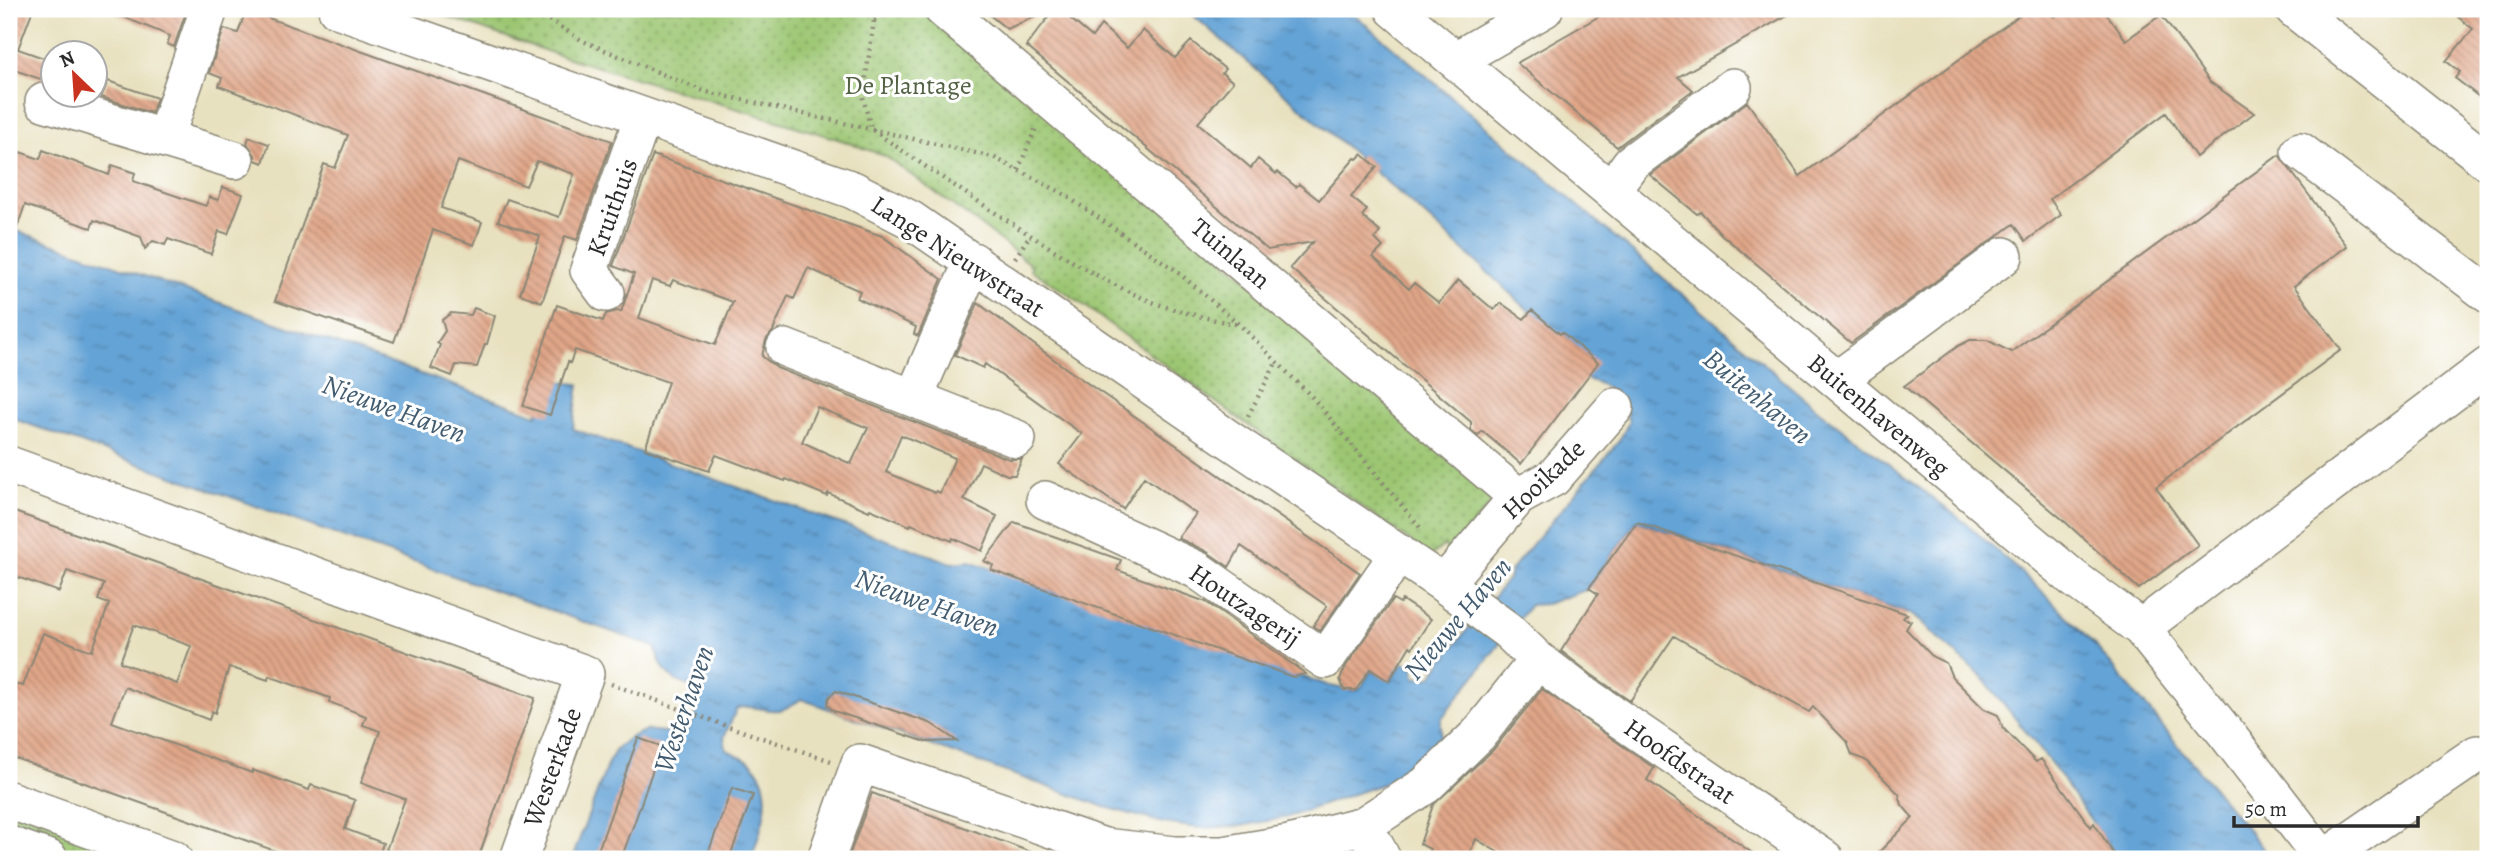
<svg xmlns="http://www.w3.org/2000/svg" width="2497" height="868" viewBox="0 0 2497 868" font-family="Alegreya,serif">
<style>
.grass{fill:url(#grass-dots);stroke:#64784e;stroke-width:2}
.water{fill:url(#water-ripples);stroke:#486780;stroke-width:2}
.building{fill:url(#building-back-hatch);fill-rule:evenodd}
.lines{fill:none;stroke-linecap:round;stroke-linejoin:round}
.minor-casing{stroke:#8a8675;stroke-width:40}
.path{stroke:#8a8675;stroke-width:4.5;stroke-dasharray:2 5;stroke-linecap:butt}
.minor{stroke:#fff;stroke-width:37}
.labels{text-anchor:middle;stroke-width:6;stroke-linejoin:round;paint-order:stroke}
.park-label{font-size:26px;fill:#536144;stroke:#fff}
.street-label{font-size:26px;fill:#2b2b2b;stroke:#fff}
.water-label{font-size:28px;font-style:italic;fill:#425b6f;stroke:#fff}
</style>
<defs>
<pattern id="grass-dots" width="8" height="8" patternUnits="userSpaceOnUse" patternTransform="scale(1.75)"><rect width="8" height="8" fill="#9cc672"/><path d="M2 2h.1M6 6h.1" fill="none" stroke="#7fa15e" stroke-width="1.8" stroke-linecap="round"/></pattern>
<pattern id="water-ripples" width="26" height="14" patternUnits="userSpaceOnUse" patternTransform="scale(1.75)"><rect width="26" height="14" fill="#64a3d6"/><path d="M2 4q2-2 4 0t4 0M15 11q2-2 4 0t4 0" fill="none" stroke="#5385ae"/></pattern>
<pattern id="building-back-hatch" width="6" height="6" patternUnits="userSpaceOnUse" patternTransform="scale(1.75)"><rect width="6" height="6" fill="#e0a688"/><path d="M-1 5l2 2M0 0l6 6M5-1l2 2" fill="none" stroke="#b6876f"/></pattern>
</defs>
<rect width="100%" height="100%" fill="#fff"/>
<filter id="ink" filterUnits="userSpaceOnUse"><feTurbulence type="fractalNoise" baseFrequency=".0143" numOctaves="2"/><feDisplacementMap in="SourceGraphic" scale="14" xChannelSelector="R" yChannelSelector="G"/><feConvolveMatrix kernelMatrix="1 2 1 2 8 2 1 2 1" color-interpolation-filters="sRGB"/></filter>
<filter id="wash" filterUnits="userSpaceOnUse"><feTurbulence type="fractalNoise" baseFrequency=".00686" numOctaves="4" result="noise"/><feDisplacementMap in="SourceGraphic" scale="28" xChannelSelector="R" yChannelSelector="G"/><feGaussianBlur stdDeviation="1.57" result="paint"/><feColorMatrix in="noise" values="0 0 0 0 0 0 0 0 0 0 0 0 0 0 0 0 0 1.4 0 .05"/><feComposite in="paint" operator="in"/></filter>
<g filter="url(#wash)">
<rect width="100%" height="100%" fill="#e8e1bf"/>
<!-- grass -->
<path class="grass" d="M 425,9 L 935,9 L 1497,497 L 1449,551 L 1444,545 L 1431,556 L 1206,395 L 1077,300 L 1030,269 L 1032,266 L 987,230 L 885,156 L 841,140 L 555,54 Z
M 9,808 L 152,859 L 70,859 L 9,837 Z"/>
<!-- water -->
<path class="water" d="M 1186,9 L 1348,9 L 1819,411 L 1968,525 L 2045,594 L 2099,650 L 2272,859 L 2118,859 L 2050,762 L 1982,677 L 1912,615 L 1637,521 L 1586,590 L 1546,604 L 1530,605 L 1441,719 L 1441,740 L 1388,782 L 1288,817 L 1241,826 L 1199,828 L 1163,823 L 1105,807 L 801,699 C 771,722 765,702 737,708 L 724,737 L 726,749 C 733,754 743,756 750,762 C 779,787 761,830 751,859 L 572,859 L 608,763 L 617,748 L 629,738 L 646,730 L 683,734 C 692,727 707,698 695,689 C 690,685 681,684 675,680 C 663,672 659,660 655,647 L 289,518 L 9,417 L 9,228 L 537,415 L 546,380 L 579,384 L 573,429 L 952,563 L 970,561 L 1330,686 L 1355,691 L 1361,687 L 1371,670 L 1390,681 L 1403,662 L 1414,668 L 1415,678 L 1431,677 L 1442,661 L 1510,576 L 1510,571 L 1619,441 L 1629,422 C 1622,400 1610,384 1586,379 C 1581,355 1532,314 1513,296 C 1408,197 1295,104 1186,9 Z"/>
<g id="blocks">
<!-- building -->
<path class="building" d="M 12,9 L 33,9 L 18,49 L 52,61 L 46,81 L 9,68 L 9,18 Z
M 104,9 L 187,9 L 174,47 L 167,44 L 170,36 Z
M 982,9 L 1051,9 L 1007,29 Z
M 1055,9 L 1059,9 L 1092,37 L 1101,25 L 1127,48 L 1143,30 L 1175,58 L 1191,41 L 1225,69 L 1222,73 L 1233,82 L 1198,123 L 1251,168 L 1258,159 L 1276,174 L 1278,172 L 1296,187 L 1299,184 L 1319,200 L 1355,158 L 1357,159 L 1362,154 L 1377,167 L 1351,197 L 1367,210 L 1362,216 L 1380,232 L 1375,239 L 1383,247 L 1373,257 L 1409,289 L 1414,283 L 1439,303 L 1458,280 L 1494,310 L 1501,303 L 1524,319 L 1532,310 L 1560,334 L 1562,332 L 1598,363 L 1521,464 L 1482,431 L 1478,436 L 1471,430 L 1471,422 L 1290,268 L 1313,242 L 1268,250 L 1026,46 Z
M 1612,9 L 1798,9 L 1678,77 L 1693,90 L 1617,147 L 1517,63 Z
M 2028,9 L 2048,9 L 2054,17 L 2066,9 L 2103,9 L 2126,40 L 2161,15 L 2210,82 L 2254,113 L 2196,157 L 2166,113 L 2050,199 L 2061,215 L 2026,241 L 2014,224 L 1851,343 L 1722,235 L 1701,212 L 1697,214 L 1650,175 L 1747,102 L 1800,176 Z
M 2448,9 L 2488,9 L 2488,104 L 2455,78 L 2460,72 L 2446,61 L 2473,29 Z
M 246,10 L 612,141 L 577,240 L 565,236 L 542,302 L 520,294 L 540,236 L 498,221 L 507,199 L 559,217 L 574,174 L 537,161 L 526,186 L 458,161 L 441,208 L 482,222 L 474,245 L 433,230 L 394,342 L 275,301 L 324,164 L 335,168 L 348,135 L 219,86 L 222,78 L 209,73 L 224,29 L 238,33 Z
M 108,81 L 157,98 L 151,113 L 101,97 Z
M 249,137 L 269,144 L 263,163 L 255,160 L 255,155 L 247,143 Z
M 43,150 L 109,175 L 112,165 L 135,173 L 133,181 L 206,206 L 209,197 L 218,200 L 223,187 L 243,194 L 228,234 L 219,231 L 211,254 L 168,239 L 165,245 L 153,241 L 145,249 L 141,237 L 94,220 L 91,228 L 25,205 L 12,242 L 9,242 L 9,184 L 20,152 L 40,159 Z
M 653,155 L 882,236 L 942,279 L 918,336 L 914,334 L 916,327 L 857,298 L 860,291 L 808,268 L 794,299 L 788,296 L 773,331 L 766,340 L 762,356 L 777,368 L 1009,459 L 1022,459 L 1015,475 L 1007,475 L 981,463 L 964,500 L 997,516 L 982,551 L 953,538 L 952,541 L 911,524 L 910,526 L 870,509 L 869,511 L 828,493 L 827,496 L 786,479 L 785,481 L 716,455 L 709,471 L 645,449 L 668,382 L 575,350 L 570,363 L 568,362 L 550,415 L 523,406 L 557,305 L 603,321 L 606,314 L 617,311 L 621,312 L 634,274 L 613,266 ZM 652,280 L 670,286 L 673,280 L 733,302 L 715,345 L 639,318 ZM 817,407 L 868,428 L 851,464 L 802,442 ZM 901,435 L 955,458 L 940,493 L 936,491 L 935,493 L 886,472 Z
M 2279,155 L 2347,246 L 2294,286 L 2341,350 L 2156,487 L 2198,545 L 2139,589 L 2062,519 L 1904,386 L 1958,346 L 1970,340 L 1987,340 L 2011,352 Z
M 978,303 L 1067,369 L 1360,573 L 1320,631 L 1313,626 L 1327,606 L 1241,546 L 1229,567 L 1206,551 L 1178,538 L 1196,514 L 1144,477 L 1123,509 L 1059,464 L 1082,434 L 985,364 L 983,368 L 955,355 Z
M 474,308 L 495,316 L 487,344 L 485,344 L 477,367 L 456,365 L 452,376 L 431,368 L 440,345 L 437,343 L 445,331 L 442,320 L 451,313 L 471,315 Z
M 9,510 L 535,698 L 478,859 L 412,859 L 386,850 L 405,799 L 361,783 L 380,731 L 363,725 L 366,716 L 329,702 L 330,698 L 269,676 L 268,680 L 229,667 L 215,713 L 212,711 L 209,720 L 125,687 L 112,722 L 252,773 L 252,770 L 309,790 L 311,785 L 355,800 L 345,829 L 383,843 L 378,859 L 298,859 L 9,756 L 9,683 L 23,686 L 43,633 L 92,651 L 109,604 L 98,600 L 104,584 L 67,571 L 59,592 L 9,574 ZM 134,625 L 191,646 L 177,684 L 120,662 Z
M 1014,522 L 1121,560 L 1117,570 L 1206,602 L 1306,674 L 1293,677 L 991,570 L 993,565 L 984,561 Z
M 1637,522 L 1907,614 L 1903,618 L 1911,621 L 1906,629 L 1933,657 L 1946,663 L 1952,677 L 1984,709 L 1998,715 L 2003,728 L 2036,762 L 2041,759 L 2091,827 L 2094,823 L 2117,859 L 1872,859 L 1913,818 L 1902,805 L 1899,794 L 1865,760 L 1852,755 L 1847,742 L 1813,707 L 1809,712 L 1674,636 L 1630,701 L 1592,675 L 1561,651 L 1598,594 L 1589,588 Z
M 1393,599 L 1400,603 L 1402,600 L 1431,619 L 1412,648 L 1410,646 L 1389,681 L 1370,669 L 1356,690 L 1344,690 L 1340,679 L 1346,666 Z
M 1542,689 L 1654,768 L 1647,780 L 1761,859 L 1509,859 L 1476,839 L 1467,859 L 1425,859 L 1430,849 L 1420,844 L 1433,805 L 1493,750 Z
M 836,691 L 930,723 L 957,741 L 926,742 L 834,711 L 827,705 L 829,697 Z
M 638,738 L 661,746 L 635,821 L 621,859 L 595,859 Z
M 732,788 L 753,795 L 729,859 L 706,859 Z
M 872,793 L 1044,857 L 1044,859 L 848,859 Z"/>
</g>
</g>
<g filter="url(#ink)">
<use href="#blocks" fill-opacity="0" stroke="#8a8675" stroke-width="2"/>
<g class="lines">
<defs>
<path id="minor" d="M 337,9 L 853,190 L 911,220 L 1230,440 L 1444,584 L 1507,630 L 1538,660 L 1580,692 L 1825,859
M 943,9 L 1518,497
M 1394,9 L 2073,578 L 2141,628 L 2229,737 L 2323,859
M 2294,9 L 2488,162
M 1456,60 L 1544,9
M 44,102 L 235,160
M 165,138 L 209,9
M 2300,151 L 2488,294
M 1611,190 L 1631,163 L 1733,87
M 606,293 L 589,270 L 643,117
M 785,348 L 1017,439
M 1837,380 L 2004,256
M 914,398 L 973,261
M 9,465 L 585,674 L 519,859
M 1045,500 L 1197,570 L 1325,660 L 1399,553
M 1444,584 L 1518,497 L 1553,478 L 1615,407
M 2141,628 L 2488,366
M 9,800 L 173,859
M 1364,825 L 1382,859
M 9,845 L 49,859
M 826,859 L 860,763 L 1104,847 L 1175,855 L 1223,855 L 1289,844 L 1364,825 L 1426,785 L 1478,735 L 1538,660
M 2324,859 L 2477,754"/>
</defs>
<!-- minor casing -->
<use href="#minor" class="minor-casing"/>
<!-- path -->
<path class="path" d="M 531,9 L 583,41 L 703,91 L 993,157 L 1062,193 L 1174,269 L 1240,325 L 1314,399 L 1422,530
M 867,9 L 874,20 L 863,97 L 871,129 C 920,163 969,196 1019,228 C 1063,256 1107,284 1155,303 C 1182,313 1211,319 1239,325
M 2255,9 L 2266,17
M 874,20 L 894,9
M 1018,170 L 1037,125
M 1015,258 L 1030,235
M 1248,416 L 1277,361
M 611,684 L 730,727 L 831,761"/>
<!-- minor -->
<use href="#minor" class="minor"/>
</g>
</g>
<g class="labels">
<!-- park labels -->
<g class="park-label">
<text x="908" y="94">De Plantage</text>
</g>
<!-- street labels -->
<g class="street-label">
<text transform="translate(612 207) rotate(-70)" y="9">Kruithuis</text>
<text transform="translate(1231 253) rotate(40)" y="9">Tuinlaan</text>
<text transform="translate(958 256) rotate(33)" y="9">Lange Nieuwstraat</text>
<text transform="translate(1879 415) rotate(40)" y="9">Buitenhavenweg</text>
<text transform="translate(1543 479) rotate(-43)" y="9">Hooikade</text>
<text transform="translate(1245 605) rotate(34)" y="9">Houtzagerij</text>
<text transform="translate(1680 761) rotate(35)" y="9">Hoofdstraat</text>
<text transform="translate(552 767) rotate(-70)" y="9">Westerkade</text>
</g>
<!-- water labels -->
<g class="water-label">
<text transform="translate(1758 396) rotate(40)" y="10">Buitenhaven</text>
<text transform="translate(394 408) rotate(20)" y="10">Nieuwe Haven</text>
<text transform="translate(927 602) rotate(20)" y="10">Nieuwe Haven</text>
<text transform="translate(1457 618) rotate(-50)" y="10">Nieuwe Haven</text>
<text transform="translate(683 709) rotate(-71)" y="10">Westerhaven</text>
</g>
</g>
<!-- margin -->
<rect width="2497" height="868" fill="none" stroke="#fff" stroke-width="35"/>
<!-- north arrow -->
<g transform="translate(74 74) rotate(335)"><circle r="33" fill="#ffffff" stroke="#aaaaaa" stroke-width="2"/>
<path d="M0-5L12 26L0 18L-12 26Z" fill="#c8321e"/>
<text y="-10" font-size="19" font-weight="bold" text-anchor="middle" fill="#2b2b2b">N</text>
</g>
<!-- scale -->
<path d="M2234 816v10h184v-10" fill="none" stroke="#2b2b2b" stroke-width="3.5"/>
<text x="2245" y="816" font-size="21" fill="#2b2b2b" stroke="#ffffff" stroke-width="5" paint-order="stroke">50 m</text>
</svg>
